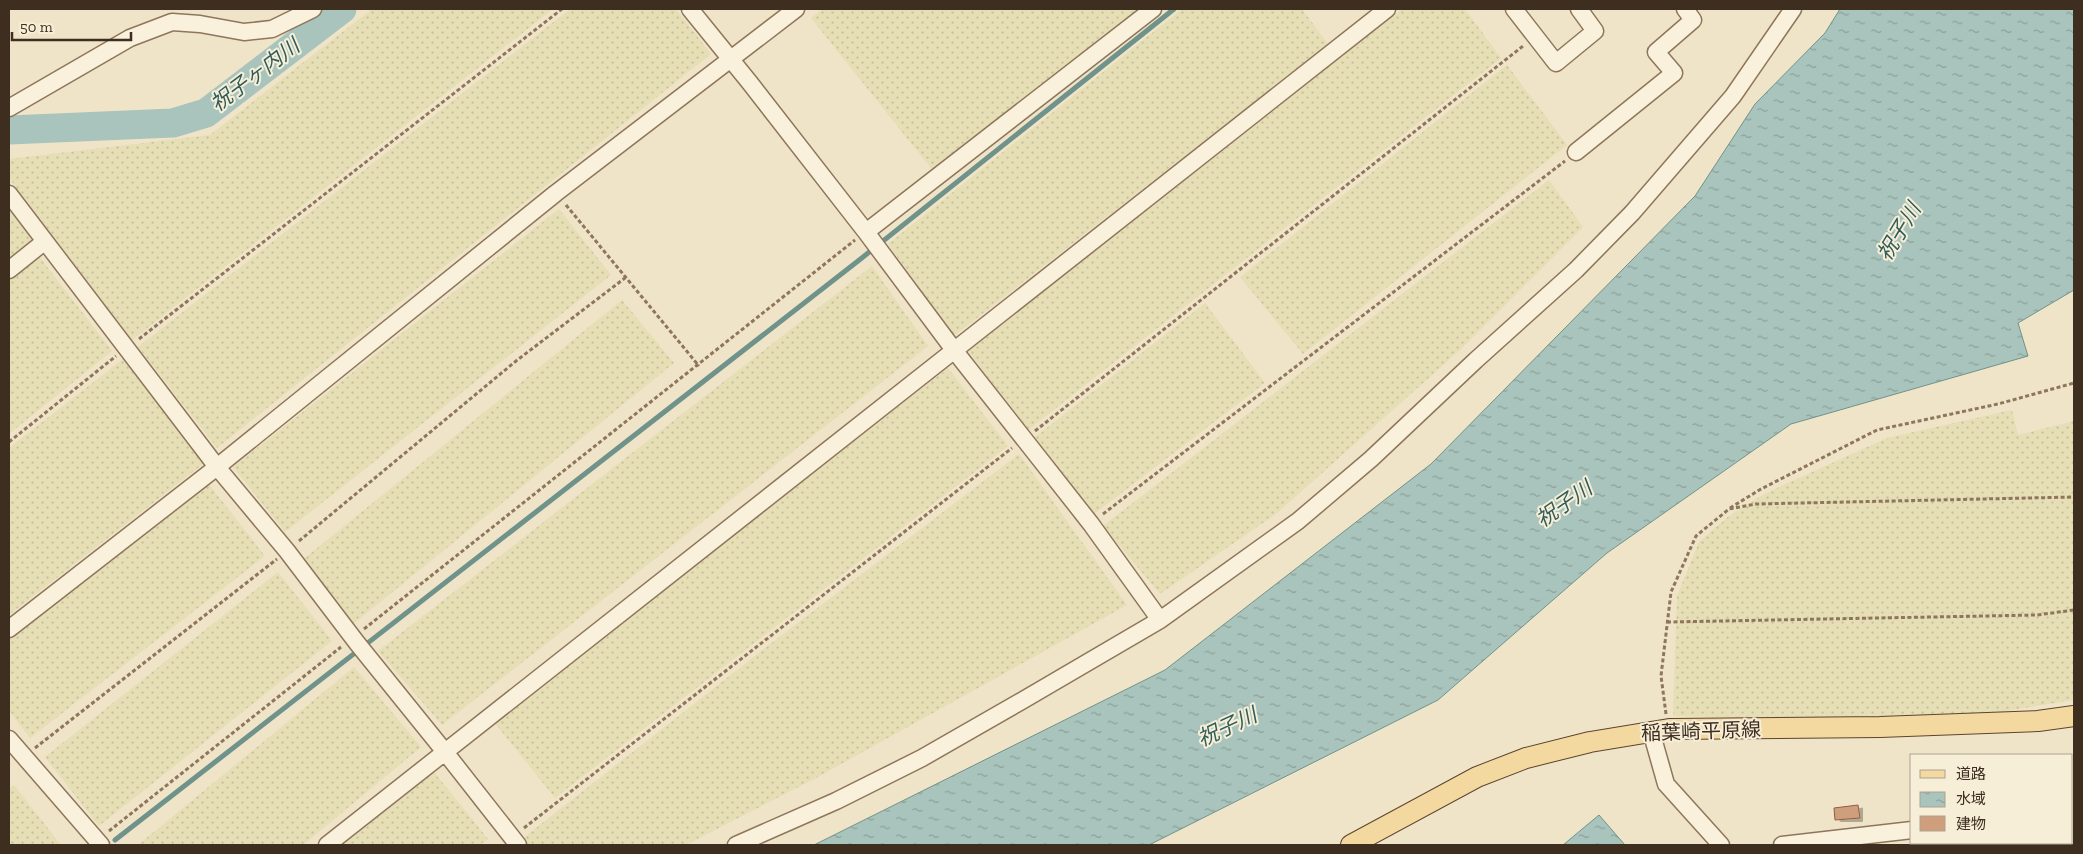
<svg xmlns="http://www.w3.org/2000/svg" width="2083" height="854" viewBox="0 0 2083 854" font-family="'Zilla Slab','Noto Sans JP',serif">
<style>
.farmland{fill:url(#farmland-dots)}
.water{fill:url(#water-ripples);stroke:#6f938a}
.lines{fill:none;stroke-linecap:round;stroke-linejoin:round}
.stream{stroke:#6f938a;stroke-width:5}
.river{stroke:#a9c4bc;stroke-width:29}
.building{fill:#cf9f7d;stroke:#8d5f41;filter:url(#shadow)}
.minor-casing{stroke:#8d765c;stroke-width:19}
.major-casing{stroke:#5b4430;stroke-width:22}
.path{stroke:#8d765c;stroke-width:3;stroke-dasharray:4 2.5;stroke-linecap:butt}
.minor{stroke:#faf1dc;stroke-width:16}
.major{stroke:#f3d9a0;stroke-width:20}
.labels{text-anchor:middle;stroke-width:4;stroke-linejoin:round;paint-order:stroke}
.street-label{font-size:20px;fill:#3d2e20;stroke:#f7eed8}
.water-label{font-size:21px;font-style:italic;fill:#2f5d5a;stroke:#f7eed8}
</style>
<defs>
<pattern id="farmland-dots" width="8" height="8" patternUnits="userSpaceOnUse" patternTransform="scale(1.25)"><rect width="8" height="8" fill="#e6deb5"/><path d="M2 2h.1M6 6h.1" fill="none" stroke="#c6bf9b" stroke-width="1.8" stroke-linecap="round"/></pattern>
<pattern id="water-ripples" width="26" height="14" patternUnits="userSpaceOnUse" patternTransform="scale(1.25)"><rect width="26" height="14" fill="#a9c4bc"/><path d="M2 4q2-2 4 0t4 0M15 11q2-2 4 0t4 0" fill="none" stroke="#8ba098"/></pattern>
<filter id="shadow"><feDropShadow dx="5.5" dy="3" stdDeviation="0" flood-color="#0004"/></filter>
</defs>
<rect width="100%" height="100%" fill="#f0e4c8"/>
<!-- farmland -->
<path class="farmland" d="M 372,9 L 553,9 L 132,340 L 9,178 L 9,159 L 210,135 Z
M 570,9 L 676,9 L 711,54 L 217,448 L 138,347 Z
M 823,9 L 1142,9 L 934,172 L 811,18 Z
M 1182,9 L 1302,9 L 1328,44 L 954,336 L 888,244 Z
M 1402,9 L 1465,9 L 1501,58 L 1027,431 L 967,349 Z
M 1507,65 L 1567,145 L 1303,354 L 1240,277 Z
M 1549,180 L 1583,227 L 1459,351 L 1276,514 L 1160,594 L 1103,526 Z
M 9,208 L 34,241 L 9,261 Z
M 559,209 L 611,275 L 285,532 L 233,467 Z
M 38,255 L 112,351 L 9,434 L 9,279 Z
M 872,266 L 928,346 L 442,725 L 378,651 Z
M 622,300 L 674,363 L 352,625 L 300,562 Z
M 1205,303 L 1265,383 L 1093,515 L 1034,438 Z
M 123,359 L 203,464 L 9,615 L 9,448 Z
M 948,368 L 1008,446 L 555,798 L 494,722 Z
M 2012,410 L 2018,435 L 2074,421 L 2074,700 L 1976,716 L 1787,718 L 1673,716 L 1677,596 L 1699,542 L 1729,516 L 1766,493 L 1887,438 Z
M 1019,454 L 1127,605 L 816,778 L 686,845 L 527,845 L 522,839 L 765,648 Z
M 208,483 L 265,556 L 30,738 L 9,711 L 9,637 Z
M 278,572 L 332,641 L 99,826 L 45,757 Z
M 354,667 L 421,747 L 303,845 L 138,845 Z
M 434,772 L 488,839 L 480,845 L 343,845 Z
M 14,785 L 61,845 L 9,845 L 9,788 Z"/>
<!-- water -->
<path class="water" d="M 1840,9 L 2074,9 L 2074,290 L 2018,323 L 2028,356 L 1791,424 L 1607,553 L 1438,700 L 1149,845 L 814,845 L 1165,670 L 1431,464 L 1695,196 L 1755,104 L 1825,33 Z
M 1599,815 L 1625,845 L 1563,845 Z"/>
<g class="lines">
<!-- stream -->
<path class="stream" d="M 115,840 L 858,261 L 1174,9"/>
<!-- river -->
<path class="river" d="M 9,130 L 173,123 L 206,113 L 342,9"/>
</g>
<!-- building -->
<path class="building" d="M 1858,805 L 1860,818 L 1835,820 L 1834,808 Z"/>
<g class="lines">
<defs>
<path id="minor" d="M 690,9 L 750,83 L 866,232 L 954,350 L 1091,524 L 1160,620
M 1514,9 L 1556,63 L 1595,31 L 1579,9
M 9,108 L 130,38 L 172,22 L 200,24 L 244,32 L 272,29 L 313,9
M 1576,152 L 1674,73 L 1656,52 L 1693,20 L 1685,9
M 9,194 L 217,467 L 287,551 L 357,643 L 445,752 L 518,845
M 866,232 L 1153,9
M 9,270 L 44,242
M 9,629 L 217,467 L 556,193 L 796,9
M 1651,731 L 1666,784 L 1721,845
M 9,739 L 101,845
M 1926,843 L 1931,845
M 327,845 L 1387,9
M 736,845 L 836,801 L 922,758 L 1018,703 L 1160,620 L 1298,521 L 1371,459 L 1476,360 L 1576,270 L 1632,213 L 1733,96 L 1793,9
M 1782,845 L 1912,830"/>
<path id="major" d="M 1351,845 L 1477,777 L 1526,758 L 1590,742 L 1669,729 L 1880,727 L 2038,721 L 2074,716"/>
</defs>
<!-- minor casing -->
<use href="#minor" class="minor-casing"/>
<!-- major casing -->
<use href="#major" class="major-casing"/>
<!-- path -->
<path class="path" d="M 566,205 L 699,366
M 139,339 L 562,9
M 1035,431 L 1523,46
M 9,442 L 116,356
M 1730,508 L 1761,489 L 1877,430 L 1998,404 L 2074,383
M 1103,514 L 1565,161
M 299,541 L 516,361 L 625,278
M 1667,622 L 2037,615 L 2074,610
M 364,629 L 855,240
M 1666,714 L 1661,676 L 1671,592 L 1696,536 L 1729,509 L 1756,504 L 2074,497
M 35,748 L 277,559
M 524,828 L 1012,448
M 109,831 L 341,647"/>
<!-- minor -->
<use href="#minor" class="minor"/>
<!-- major -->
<use href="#major" class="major"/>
</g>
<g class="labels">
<!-- street labels -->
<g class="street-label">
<text transform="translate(1701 731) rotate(-2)" y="7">稲葉崎平原線</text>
</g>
<!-- water labels -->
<g class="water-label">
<text transform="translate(255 75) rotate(-37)" y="7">祝子ヶ内川</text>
<text transform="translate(1899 232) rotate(-59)" y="7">祝子川</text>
<text transform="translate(1564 504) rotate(-35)" y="7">祝子川</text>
<text transform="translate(1227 727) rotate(-25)" y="7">祝子川</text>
</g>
</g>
<!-- border -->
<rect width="2083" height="854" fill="none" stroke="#3d2e20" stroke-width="20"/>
<!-- legend -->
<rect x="1910" y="754" width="162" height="90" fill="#f7eed8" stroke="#ada18e"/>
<rect x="1920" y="770" width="25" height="8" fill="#f3d9a0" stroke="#ada18e"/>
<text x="1956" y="779" font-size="15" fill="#3d2e20">道路</text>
<rect x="1920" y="792" width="25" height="15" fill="url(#water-ripples)" stroke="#ada18e"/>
<text x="1956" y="804" font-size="15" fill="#3d2e20">水域</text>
<rect x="1920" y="816" width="25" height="15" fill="#cf9f7d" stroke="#ada18e"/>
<text x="1956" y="829" font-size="15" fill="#3d2e20">建物</text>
<!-- scale -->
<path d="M12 32v8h119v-8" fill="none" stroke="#3d2e20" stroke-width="2.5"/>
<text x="20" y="32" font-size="15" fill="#3d2e20" stroke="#f7eed8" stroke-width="4" paint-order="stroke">50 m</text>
</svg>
